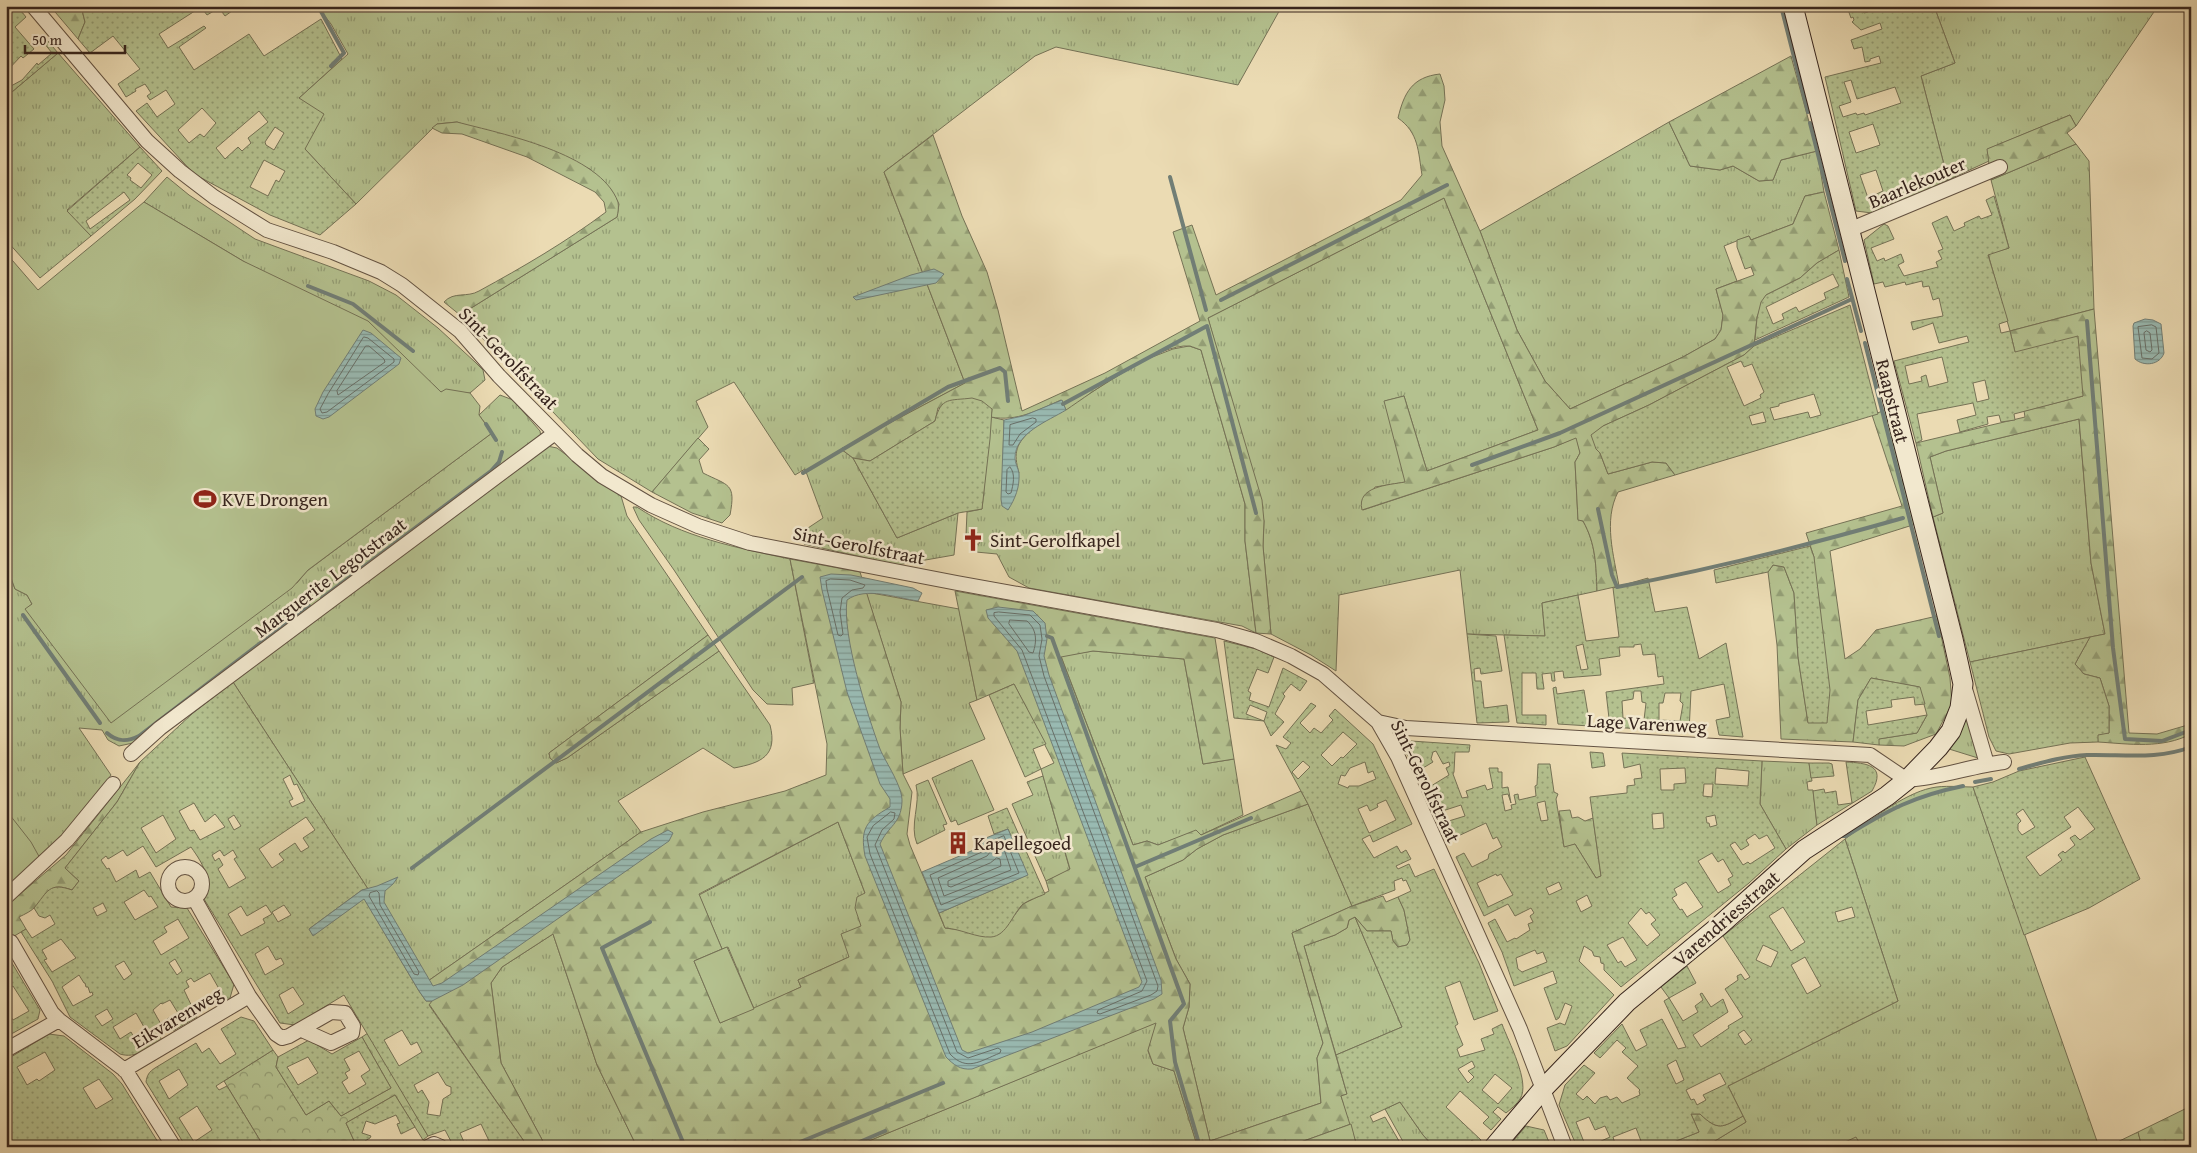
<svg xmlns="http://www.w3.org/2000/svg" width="2197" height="1153" viewBox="0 0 2197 1153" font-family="'Gentium Book Plus',serif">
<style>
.grass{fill:url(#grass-tufts);stroke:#757256}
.forest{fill:url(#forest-firs);stroke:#757256;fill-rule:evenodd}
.park{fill:url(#park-crowns);stroke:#757256}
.garden{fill:url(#garden-dots);stroke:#757256;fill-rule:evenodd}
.pitch{fill:#b4c18f;stroke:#757256}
.water{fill:url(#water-rules);stroke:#717e76}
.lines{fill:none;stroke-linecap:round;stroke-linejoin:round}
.shore{stroke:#686f68;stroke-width:1}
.stream{stroke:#717e76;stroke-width:4}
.street-casing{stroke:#635242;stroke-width:16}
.secondary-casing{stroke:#36241d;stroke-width:21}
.street{stroke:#f2e8ce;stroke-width:14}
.secondary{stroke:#f2e8ce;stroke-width:19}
.labels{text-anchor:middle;stroke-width:5;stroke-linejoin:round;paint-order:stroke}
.street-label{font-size:19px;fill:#36241d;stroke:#f2e8ce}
.poi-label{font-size:19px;fill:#36241d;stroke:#f2e8ce;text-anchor:start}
</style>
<defs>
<pattern id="grass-tufts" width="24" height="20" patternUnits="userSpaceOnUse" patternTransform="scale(1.25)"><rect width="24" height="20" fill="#b4c18f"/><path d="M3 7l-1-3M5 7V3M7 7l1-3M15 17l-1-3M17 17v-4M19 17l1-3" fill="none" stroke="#939d74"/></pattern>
<pattern id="forest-firs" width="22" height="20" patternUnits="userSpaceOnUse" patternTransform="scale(1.25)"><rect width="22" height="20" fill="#b4c18f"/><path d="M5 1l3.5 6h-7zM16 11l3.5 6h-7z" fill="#939d74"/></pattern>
<pattern id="park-crowns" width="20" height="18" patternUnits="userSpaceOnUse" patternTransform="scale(1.25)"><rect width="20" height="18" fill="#b4c18f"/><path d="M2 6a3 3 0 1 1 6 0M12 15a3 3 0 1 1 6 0" fill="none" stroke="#939d74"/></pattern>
<pattern id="garden-dots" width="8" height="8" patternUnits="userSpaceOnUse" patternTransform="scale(1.25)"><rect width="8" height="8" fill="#b4c18f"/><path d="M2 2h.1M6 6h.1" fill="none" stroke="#939d74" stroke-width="1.8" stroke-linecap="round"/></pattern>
<pattern id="water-rules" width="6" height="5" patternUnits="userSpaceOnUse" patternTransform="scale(1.25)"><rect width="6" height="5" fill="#99bab2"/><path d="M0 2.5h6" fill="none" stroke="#7e9790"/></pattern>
</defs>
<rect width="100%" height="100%" fill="#ebdbb3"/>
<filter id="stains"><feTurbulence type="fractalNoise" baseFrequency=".004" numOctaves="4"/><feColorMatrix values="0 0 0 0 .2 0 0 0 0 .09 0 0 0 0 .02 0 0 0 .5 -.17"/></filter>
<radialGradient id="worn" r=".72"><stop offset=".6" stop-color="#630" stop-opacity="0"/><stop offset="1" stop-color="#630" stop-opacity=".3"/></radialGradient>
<!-- grass -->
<path class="grass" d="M 317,6 L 1282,6 L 1238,85 L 1056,47 L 1035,56 L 884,172 L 965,383 L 841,449 L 853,458 L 897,538 L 958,513 L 954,555 L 897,565 L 804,544 L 808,528 L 823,518 L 805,469 L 795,475 L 734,382 L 696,401 L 708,427 L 652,492 L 598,459 L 460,315 L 617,217 L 619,204 L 611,190 L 590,169 L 457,122 L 437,124 L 356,204 L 305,149 L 299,98 L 348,54 L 331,24 Z
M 1934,6 L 2158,6 L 2076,126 L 2070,115 L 1988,149 L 1989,161 L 1948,180 L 1921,76 L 1955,63 Z
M 58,53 L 140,147 L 67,210 L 91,236 L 40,278 L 6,240 L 6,97 Z
M 1669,122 L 1690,166 L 1720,170 L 1733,166 L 1759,181 L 1773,180 L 1781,160 L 1817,151 L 1824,192 L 1805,196 L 1793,224 L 1751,240 L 1749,236 L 1724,246 L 1737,281 L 1716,289 L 1723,315 L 1721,330 L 1715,339 L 1683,357 L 1570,409 L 1545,381 L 1517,330 L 1480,231 Z
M 2076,144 L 2089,161 L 2094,309 L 2010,331 L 1988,254 L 2009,248 L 1991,180 Z
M 167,177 L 189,195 L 255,239 L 369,281 L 396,295 L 438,328 L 475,362 L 483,370 L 485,380 L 470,393 L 441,392 L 435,386 L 243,261 L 144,202 Z
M 1444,198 L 1538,430 L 1427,471 L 1404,396 L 1385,401 L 1406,482 L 1375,487 L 1363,510 L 1554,447 L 1577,437 L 1580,453 L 1575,462 L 1578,519 L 1583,521 C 1596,544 1596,566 1597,591 L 1542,603 L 1545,636 L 1467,634 L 1460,570 L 1339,595 L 1336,671 L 1311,655 L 1271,634 L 1263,546 L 1264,521 L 1208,318 Z
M 1189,346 L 1201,350 L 1245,504 L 1245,541 L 1256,633 L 1242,626 L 1029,588 L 1009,577 L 997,554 L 976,552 L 976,544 L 979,544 L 980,536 L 977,536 L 977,532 L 969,532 L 969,535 L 966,535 L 967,512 L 982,509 L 991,417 L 1004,420 L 1003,458 L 1019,473 C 1013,452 1016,444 1032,429 L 1142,361 L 1173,349 Z
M 500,395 L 513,400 L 540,431 L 541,437 L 192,696 L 133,743 L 119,746 L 108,740 L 102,730 L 79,728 L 111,775 L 84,814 L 41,860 L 6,873 L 6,564 L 15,589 L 27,595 L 32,604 L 26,609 L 297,583 L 307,571 L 492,433 L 479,415 Z
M 2079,419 L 2091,563 L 2105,634 L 1970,662 L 1933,517 L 1943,513 L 1930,457 L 1946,451 Z
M 547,446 L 557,448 L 621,496 L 627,516 L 708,635 L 549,753 L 550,758 L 556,763 L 567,758 L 719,651 L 770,725 C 778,756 761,763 734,768 L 703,748 L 618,801 L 641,832 L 428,981 L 233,682 Z
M 633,507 L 637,507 C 681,537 738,548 790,559 L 814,683 L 792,688 L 793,705 L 767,704 L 753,690 L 674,570 L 639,520 Z
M 866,592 L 959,609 L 977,700 L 969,703 L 985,739 L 903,774 L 900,728 L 901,702 Z
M 1093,651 L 1184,659 L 1203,764 L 1234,759 L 1243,815 L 1201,835 L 1196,831 L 1158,845 L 1147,841 L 1133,845 L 1061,656 Z
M 1967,713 L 1978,758 L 1949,749 Z
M 972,760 L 994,810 L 958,825 L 956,820 L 951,822 L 932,778 Z
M 1762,761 L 1809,763 L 1812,781 L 1807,782 L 1808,790 L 1813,790 L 1817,825 L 1786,849 L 1760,804 Z
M 1043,776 L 1070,870 L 1046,881 L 1012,804 L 1033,795 L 1027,782 Z
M 928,780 L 947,824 L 943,825 L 945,830 L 917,844 C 909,825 921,804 916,785 Z
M 1973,787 L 2099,1147 L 1705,1147 L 1746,1122 L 1728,1086 L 1898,1001 L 1845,839 C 1868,822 1903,794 1931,788 C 1944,785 1960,787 1973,787 Z
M 1308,804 L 1352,906 L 1292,933 L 1323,1043 L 1317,1058 L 1321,1103 L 1210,1141 L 1183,1028 L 1189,1007 L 1190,984 L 1176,959 L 1145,877 L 1183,860 L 1197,849 L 1223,835 Z
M 838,822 L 865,893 L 861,926 L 849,957 L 798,980 L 801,987 L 754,1009 L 728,947 L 722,949 L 699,895 Z
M 1355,917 L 1402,1027 L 1336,1055 L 1304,946 L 1335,935 L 1347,928 L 1349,920 Z
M 553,934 L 597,1065 L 637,1147 L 546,1147 L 501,1063 L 491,983 L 502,967 Z
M 1157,1022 L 1148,1051 L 1153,1064 L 1174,1071 L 1197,1145 L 1192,1147 L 854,1147 Z
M 1400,1102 L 1423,1135 L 1434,1147 L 1406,1147 L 1385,1109 Z
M 2138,1132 L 2142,1147 L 2107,1147 Z"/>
<!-- forest -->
<path class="forest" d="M 50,6 L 81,6 L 85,22 L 78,39 Z
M 1791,56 L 1817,151 L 1781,160 L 1773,180 L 1759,181 L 1733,166 L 1720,170 L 1690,166 L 1669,122 Z
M 1440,74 L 1444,86 L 1445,100 L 1440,122 L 1442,146 L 1480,231 L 1517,330 L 1545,381 L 1570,409 L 1683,357 L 1715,339 L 1721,330 L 1723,315 L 1716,289 L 1754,275 L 1751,267 L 1745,269 L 1737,247 L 1737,240 L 1749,236 L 1751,240 L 1793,224 L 1805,196 L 1824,192 L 1839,250 L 1817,263 L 1800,278 L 1766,295 L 1757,317 L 1754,346 L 1744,355 L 1649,405 L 1603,426 L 1600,453 L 1608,474 L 1652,462 L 1666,463 L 1675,475 L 1618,492 C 1603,521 1614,556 1619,586 L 1597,591 C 1596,566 1596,544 1583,521 L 1578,520 L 1575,462 L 1580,453 L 1576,438 L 1554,447 L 1362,510 C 1356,486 1389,485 1405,482 L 1384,401 L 1404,396 L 1427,471 L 1538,430 L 1444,198 L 1208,318 L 1262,500 L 1264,521 L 1263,546 L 1271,634 L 1256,633 L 1245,541 L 1245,504 L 1201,350 C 1198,349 1193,347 1190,346 C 1158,343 1093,392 1066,410 L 1061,400 C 1038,410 1017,422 991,417 L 992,409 L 938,408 L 935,421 L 870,461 L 853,458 L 841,449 L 965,383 L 884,172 L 933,135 L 962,216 L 987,272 L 998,310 L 1022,411 L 1105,373 L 1200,321 L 1173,232 L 1192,225 L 1216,295 L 1401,200 L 1422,175 C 1418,151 1419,133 1398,118 C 1404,93 1412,77 1440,74 Z
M 2070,115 L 2076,126 L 2067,133 L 2076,144 L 1991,180 L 1987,149 Z
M 457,122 C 502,134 600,153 618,202 C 619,207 618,213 617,217 L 460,315 L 444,302 C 454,291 467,298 479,291 C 523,267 566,242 606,212 L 604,202 L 595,192 L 527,157 L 462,134 L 442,133 L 432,128 L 437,124 Z
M 2094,309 L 2129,733 L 2157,734 L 2191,724 L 2191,734 C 2162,749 2130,744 2098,742 L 2097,734 L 2109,733 L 2109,706 L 2100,678 L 2084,674 L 2075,664 L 2090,637 L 2105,634 L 2091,563 L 2079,419 L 1946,451 L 1930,457 L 1943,513 L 1933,517 L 1916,443 L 2025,417 L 2024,411 L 2083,396 L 2015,352 L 2010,331 Z
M 1888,409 L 1916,524 L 1830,551 L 1845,659 L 1860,649 L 1876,630 L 1937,616 L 1950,678 L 1952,704 L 1936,734 L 1904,746 L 1879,745 L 1878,739 L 1917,733 L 1927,715 L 1919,687 L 1871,678 L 1858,700 L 1853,742 L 1781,739 L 1777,645 L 1768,572 L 1773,565 L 1784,567 L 1794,593 L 1798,657 L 1808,722 L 1814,557 L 1806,533 L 1902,506 L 1872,415 Z
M 698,438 L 709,449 L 699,460 L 703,473 C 729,486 736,483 730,515 L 722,523 L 692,513 L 652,492 Z
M 790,559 L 860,572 L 901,702 L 900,728 L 903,774 L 912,792 L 907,834 L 910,845 L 945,928 L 968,931 L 1004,929 L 1023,904 L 1049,891 L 1046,881 L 1070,869 L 1041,769 L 1054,763 L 1014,684 L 977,700 L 955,591 L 1215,638 L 1234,759 L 1203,764 L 1184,659 L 1093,651 L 1061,657 L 1133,845 L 1147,841 L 1158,845 L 1196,830 L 1201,835 L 1301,791 L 1308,804 L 1223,835 L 1197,849 L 1183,860 L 1145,877 L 1176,959 L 1190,984 L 1189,1007 L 1183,1028 L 1210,1141 L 1321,1103 L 1317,1058 L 1323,1043 L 1292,933 L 1352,906 L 1383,896 L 1386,902 L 1398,897 L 1404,910 L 1410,940 L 1407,945 L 1398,947 L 1393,941 L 1391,931 L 1367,931 L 1355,917 L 1349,920 L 1347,928 L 1335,935 L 1304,946 L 1347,1094 L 1341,1096 L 1351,1124 L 1287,1147 L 1192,1147 L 1197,1145 L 1174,1071 L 1153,1064 L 1148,1050 L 1156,1023 L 854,1147 L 637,1147 L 597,1065 L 553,934 L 502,967 L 491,983 L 501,1063 L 546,1147 L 528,1147 L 429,1004 L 428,981 L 641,832 L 703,812 L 785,791 L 826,775 L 827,744 ZM 838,822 L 865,893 L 857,897 L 855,908 L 861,926 L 841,934 L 849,957 L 798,980 L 801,987 L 720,1023 L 694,961 L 722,949 L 699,894 Z
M 708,635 L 719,651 L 567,758 L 556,763 L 550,758 L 549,753 Z
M 140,762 L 117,802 L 65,868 L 79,881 L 72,890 C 50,882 50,891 36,906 C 32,911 25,914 19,917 L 26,929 L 6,941 L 6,906 L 66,855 Z
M 1570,810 L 1572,818 L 1578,817 L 1585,821 L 1593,818 L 1601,876 L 1596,878 L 1575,844 L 1564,848 L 1559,811 Z
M 2191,1106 L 2191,1147 L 2142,1147 L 2138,1132 Z
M 1691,1114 L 1700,1114 C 1718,1131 1722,1128 1743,1116 L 1746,1122 L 1705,1147 L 1661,1147 L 1699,1132 Z
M 1856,1137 L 1861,1146 L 1834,1147 Z"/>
<!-- park -->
<path class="park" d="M 368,1033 L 428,1136 L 423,1140 L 395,1095 L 346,1123 L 357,1147 L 264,1147 L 224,1081 L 273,1050 L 278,1057 L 276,1067 L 306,1115 L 329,1101 L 341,1116 L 391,1088 L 362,1037 Z"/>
<!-- garden -->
<path class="garden" d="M 6,6 L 17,6 L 26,17 L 15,27 L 34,49 L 23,58 L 21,56 L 6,72 L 6,20 L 10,16 L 6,12 Z
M 81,6 L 239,6 L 225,16 L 219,8 L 207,15 L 201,7 L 159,34 L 168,48 L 204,26 L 206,28 L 179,47 L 194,70 L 249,34 L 264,56 L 321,19 L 342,59 L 299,98 L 324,114 L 305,149 L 356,204 L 320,235 L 270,215 L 194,174 L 136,111 L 147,103 L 157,117 L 175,104 L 166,90 L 150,100 L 147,96 L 151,93 L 145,84 L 135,89 L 136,91 L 126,97 L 118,84 L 140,69 L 113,36 L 90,53 L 78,39 L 85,22 ZM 202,108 L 216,123 L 204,137 L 200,134 L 189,143 L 178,130 ZM 259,111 L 268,122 L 248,138 L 251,143 L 242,151 L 238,147 L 225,159 L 216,148 ZM 275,127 L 284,133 L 274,150 L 266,145 L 265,142 ZM 264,160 L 285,171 L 279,182 L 276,180 L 268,196 L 250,187 Z
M 1860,6 L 1864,13 L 1868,12 L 1867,6 L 1934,6 L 1955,63 L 1921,76 L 1948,180 L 1881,211 L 1872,213 L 1856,211 L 1825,77 L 1881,63 L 1879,56 L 1870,59 L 1870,61 L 1865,62 L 1862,47 L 1854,49 L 1851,40 L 1882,29 L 1880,23 L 1861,30 L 1852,22 L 1854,20 L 1853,17 L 1851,18 L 1847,7 ZM 1851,80 L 1857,99 L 1895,87 L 1901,103 L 1865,115 L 1864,113 L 1857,115 L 1856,113 L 1843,117 L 1839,106 L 1851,102 L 1844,82 ZM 1873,124 L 1880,145 L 1856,153 L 1849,132 ZM 1876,170 L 1883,191 L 1868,198 L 1860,175 Z
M 47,40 L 58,53 L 6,97 L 6,87 L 9,85 L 11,86 L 22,80 L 37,63 L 38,65 L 52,53 L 44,43 Z
M 140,147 L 162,171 L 135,199 L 91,236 L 67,211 ZM 138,163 L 152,175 L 141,188 L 130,180 L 131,178 L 127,175 ZM 124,192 L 130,200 L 90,229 L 86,221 Z
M 1994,196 L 2009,248 L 1988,255 L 2008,321 L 1999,324 L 2001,333 L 2010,331 L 2015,352 L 2078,336 L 2083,396 L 2014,414 L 2015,420 L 2001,422 L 1999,415 L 1987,417 L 1988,424 L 1960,432 L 1957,420 L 1976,415 L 1973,403 L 1917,414 L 1922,440 L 1916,443 L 1894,361 L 1969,342 L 1967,336 L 1939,343 L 1933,323 L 1913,330 L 1911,322 L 1943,316 L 1939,298 L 1933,300 L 1929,286 L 1923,287 L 1922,281 L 1906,285 L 1905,282 L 1885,287 L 1883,282 L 1874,284 L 1864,240 L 1884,224 L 1888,226 L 1894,239 L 1871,248 L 1877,261 L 1884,258 L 1885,261 L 1901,254 L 1904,262 L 1898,265 L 1904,276 L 1938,267 L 1936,262 L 1942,259 L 1938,251 L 1943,249 L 1932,223 L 1947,216 L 1954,231 L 1965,226 L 1964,223 L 1979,216 L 1981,219 L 1992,215 L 1986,200 ZM 1942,357 L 1948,382 L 1929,387 L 1926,375 L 1921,377 L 1922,381 L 1909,384 L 1905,366 ZM 1985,380 L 1989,399 L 1977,402 L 1973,383 Z
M 1839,250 L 1849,297 L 1755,340 L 1757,318 L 1761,302 L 1766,295 L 1800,278 L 1817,263 ZM 1833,274 L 1839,286 L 1824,293 L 1826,299 L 1799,312 L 1796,307 L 1782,314 L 1784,319 L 1773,324 L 1766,307 Z
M 1850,305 L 1878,414 L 1675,475 L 1666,463 L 1652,462 L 1608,474 L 1600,453 L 1596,449 L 1591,435 L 1603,426 L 1649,405 L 1744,355 L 1754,346 ZM 1741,361 L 1744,367 L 1752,364 L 1764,392 L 1760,395 L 1761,398 L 1744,406 L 1727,367 ZM 1814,394 L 1821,415 L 1810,418 L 1808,412 L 1774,420 L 1770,408 L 1779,406 L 1779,404 ZM 1763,412 L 1766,422 L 1752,425 L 1749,416 Z
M 972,398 L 982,401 L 992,409 L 990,439 L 982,509 L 958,513 L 897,538 L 853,458 L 870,461 L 935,421 C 941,396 950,401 972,398 Z
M 1810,546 L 1814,557 L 1830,690 L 1827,723 L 1808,723 L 1798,657 L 1794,593 L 1784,567 L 1773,565 L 1768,572 L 1716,583 L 1714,570 Z
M 1648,578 L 1655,612 L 1687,607 L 1699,659 L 1726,643 L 1743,737 L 1719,735 L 1716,720 L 1730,717 L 1724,684 L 1691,691 L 1689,732 L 1610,727 L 1606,692 L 1664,684 L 1663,676 L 1658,677 L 1655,654 L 1643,655 L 1641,644 L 1634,645 L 1634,647 L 1619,647 L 1620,656 L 1599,659 L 1601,675 L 1564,678 L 1563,671 L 1554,672 L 1555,681 L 1552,681 L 1551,673 L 1542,674 L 1544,689 L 1537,689 L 1536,673 L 1522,673 L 1522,715 L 1546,715 L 1546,725 L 1517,723 L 1504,635 L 1545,636 L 1542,603 L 1578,595 L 1586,641 L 1619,637 L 1613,588 ZM 1583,644 L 1588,669 L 1581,670 L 1576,646 ZM 1634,691 L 1641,691 L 1642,702 L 1646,703 L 1644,720 L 1623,718 L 1622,701 L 1633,699 ZM 1665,693 L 1681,693 L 1680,701 L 1683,704 L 1680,721 L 1659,720 L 1659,703 L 1663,703 Z
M 1467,634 L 1496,636 L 1502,671 L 1481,674 L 1480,668 L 1474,669 L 1475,681 L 1481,681 L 1484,708 L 1507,705 L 1509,722 L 1477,723 Z
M 2090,637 L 2075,664 L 2084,674 L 2100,678 L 2109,706 L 2109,733 L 2098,735 L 2098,742 L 2070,743 L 2009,754 L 1996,751 L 1989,737 L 1970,662 Z
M 1224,641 L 1256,649 L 1274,657 L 1268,673 L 1257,669 L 1248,691 L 1251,693 L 1249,700 L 1269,707 L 1283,668 L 1307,681 L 1300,691 L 1291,684 L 1283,694 L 1285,696 L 1275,714 L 1284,722 L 1271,736 L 1264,721 L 1234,718 ZM 1250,705 L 1267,712 L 1264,721 L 1246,714 Z
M 1871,678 L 1920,687 L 1925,704 L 1915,705 L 1914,697 L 1891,700 L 1892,707 L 1866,711 L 1868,725 L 1927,715 L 1917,733 L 1879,739 L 1879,745 L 1853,742 L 1858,700 Z
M 233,682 L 368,889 L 362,890 L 309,929 L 313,935 L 364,898 L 419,991 L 426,1001 L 432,1001 L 429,1005 L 528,1147 L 482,1147 L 490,1143 L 481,1124 L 460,1133 L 464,1142 L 467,1141 L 470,1147 L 454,1147 L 445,1130 L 428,1136 L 344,995 L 295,1025 L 280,1023 L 204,899 C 209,874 205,867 191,847 L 156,867 L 143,846 L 127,856 L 123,850 L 108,859 L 106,856 L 101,860 L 107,869 L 109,868 L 116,882 L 136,870 L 139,878 L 150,872 L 171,907 L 187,908 L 234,984 L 230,998 L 226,1001 L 210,973 L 194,982 L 191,978 L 186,981 L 189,987 L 184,990 L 197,1017 L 173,1031 L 167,1019 L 178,1013 L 170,1000 L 162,1004 L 161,1003 L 153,1010 L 162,1026 L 155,1030 L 162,1040 C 148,1048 136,1059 120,1054 L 70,1017 L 52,981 L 21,932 L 26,929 L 32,938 L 55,924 L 50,915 L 45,918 L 39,916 L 34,908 C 48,891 49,882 72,890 L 79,881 L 65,868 L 117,802 L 140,762 L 193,713 ZM 290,775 L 294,785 L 297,784 L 305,801 L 292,807 L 289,801 L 293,799 L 283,779 ZM 194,803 L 205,822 L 215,814 L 225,827 L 200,840 L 194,830 L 190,831 L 179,811 ZM 163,815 L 176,839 L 156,853 L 141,828 ZM 234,815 L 241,826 L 234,830 L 228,819 ZM 306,817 L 315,830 L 303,838 L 309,847 L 301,852 L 295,843 L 279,854 L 284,860 L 272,868 L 259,849 ZM 220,850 L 224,856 L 233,850 L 237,857 L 234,859 L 246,878 L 229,888 L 218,869 L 223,865 L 219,858 L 215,861 L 212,855 ZM 144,890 L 149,897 L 151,896 L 158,907 L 135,920 L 124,902 ZM 103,903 L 107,911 L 97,916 L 93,908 ZM 266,905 L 272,914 L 263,919 L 265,923 L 241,936 L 228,914 L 241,906 L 247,916 ZM 284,905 L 291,915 L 278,922 L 272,912 ZM 178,919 L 189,938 L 161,955 L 153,941 L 167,932 L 164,927 ZM 61,939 L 76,958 L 52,972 L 44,960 L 47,959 L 42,950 ZM 268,946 L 276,960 L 281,958 L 284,964 L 265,975 L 255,954 ZM 175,959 L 182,971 L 177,975 L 169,963 ZM 124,961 L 132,974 L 124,980 L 115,966 ZM 79,975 L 84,983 L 85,983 L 86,987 L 88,987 L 90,993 L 92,992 L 93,995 L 73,1006 L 62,987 ZM 293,987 L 304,1004 L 288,1014 L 279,995 ZM 107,1009 L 113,1019 L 102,1026 L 95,1016 ZM 136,1013 L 148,1034 L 136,1041 L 131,1032 L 120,1039 L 113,1027 ZM 402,1030 L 411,1045 L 417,1042 L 422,1052 L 399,1066 L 384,1040 ZM 438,1072 L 446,1085 L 451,1087 L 451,1094 L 443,1099 L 440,1116 L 427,1114 L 429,1102 L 422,1090 L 418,1093 L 414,1085 Z
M 1014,684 L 1046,744 L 1033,749 L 1041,769 L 1025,777 L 989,695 Z
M 1556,687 L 1557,694 L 1584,690 L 1590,726 L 1558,724 L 1553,688 Z
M 1311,703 L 1316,706 L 1300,723 L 1310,733 L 1314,728 L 1321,733 L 1333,720 L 1329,716 L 1335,709 L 1373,744 L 1412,824 L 1373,842 L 1370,835 L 1362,839 L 1374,858 L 1397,846 L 1401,853 L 1406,850 L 1411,859 L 1396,866 L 1398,869 L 1409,864 L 1415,877 L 1434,869 L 1479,963 L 1498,1011 L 1474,1020 L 1460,981 L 1445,987 L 1458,1024 L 1455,1026 L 1463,1045 L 1457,1049 L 1460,1057 L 1485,1050 L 1481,1039 L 1494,1034 L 1492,1029 L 1502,1024 C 1508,1041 1531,1083 1520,1099 C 1517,1104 1511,1109 1506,1113 L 1498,1107 L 1493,1112 L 1501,1119 L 1491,1130 L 1483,1123 L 1489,1117 L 1460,1091 L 1446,1107 L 1481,1140 L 1478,1145 L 1472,1140 L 1465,1147 L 1434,1147 L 1423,1135 L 1400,1102 L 1370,1116 L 1373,1122 L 1385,1117 L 1399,1141 L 1393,1147 L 1357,1147 L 1341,1096 L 1347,1094 L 1336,1055 L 1402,1027 L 1355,917 L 1367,931 L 1391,931 L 1393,941 L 1398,947 L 1407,945 L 1410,940 L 1404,910 L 1398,897 L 1411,891 L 1406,880 L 1403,881 L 1402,878 L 1394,881 L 1395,890 L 1352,906 L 1308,804 L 1276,745 L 1286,749 L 1291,743 L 1283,737 ZM 1343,732 L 1357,744 L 1343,758 L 1341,757 L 1332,766 L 1321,755 ZM 1303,761 L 1310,767 L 1298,779 L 1292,772 ZM 1365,762 L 1368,773 L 1373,771 L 1376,779 L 1359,786 L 1349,786 L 1348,788 L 1338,784 L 1341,775 L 1345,776 L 1350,768 ZM 1386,800 L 1396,820 L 1369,833 L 1358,809 L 1367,805 L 1370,811 L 1378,807 L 1377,804 ZM 1472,1061 L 1475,1067 L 1468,1071 L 1474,1077 L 1468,1083 L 1458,1069 ZM 1495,1074 L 1512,1088 L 1498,1104 L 1482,1090 Z
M 1411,741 L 1470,745 L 1469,752 L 1455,752 L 1454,772 L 1453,774 L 1462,798 L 1468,797 L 1466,791 L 1485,785 L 1487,790 L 1493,788 L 1489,768 L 1498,768 L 1498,772 L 1502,772 L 1502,788 L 1508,787 L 1511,803 L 1508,794 L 1502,795 L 1505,811 L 1512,809 L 1511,805 L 1516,804 L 1514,795 L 1518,794 L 1519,800 L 1536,796 L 1535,786 L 1537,785 L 1538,764 L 1550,764 L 1554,792 L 1558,794 L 1556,799 L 1564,847 L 1575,844 L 1596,878 L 1601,876 L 1590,797 L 1627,793 L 1627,786 L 1635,785 L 1634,779 L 1642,778 L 1640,764 L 1624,768 L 1622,753 L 1762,761 L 1760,804 L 1786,849 L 1749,883 L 1621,987 L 1604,970 L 1604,964 L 1601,963 L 1600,957 L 1594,956 L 1592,951 L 1584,946 L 1579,961 L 1614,995 L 1567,1046 L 1555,1051 L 1547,1028 L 1560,1023 L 1565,1025 L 1572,1006 L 1565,1003 L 1559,1018 L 1556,1020 L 1544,988 L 1557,983 L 1553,971 L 1514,986 L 1502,952 L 1488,923 L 1495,919 L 1507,942 L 1515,938 L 1516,939 L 1530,930 L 1528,924 L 1533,922 L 1530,916 L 1534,913 L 1531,908 L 1515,916 L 1508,904 L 1484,916 L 1456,857 L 1464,853 L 1472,867 L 1488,859 L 1489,854 L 1502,847 L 1497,837 L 1493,839 L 1486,823 L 1456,837 L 1452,829 L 1444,831 L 1439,824 L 1465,816 L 1461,805 L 1433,814 L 1427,799 L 1435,794 L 1431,786 L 1449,775 L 1446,768 L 1450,766 L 1449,762 L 1443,764 L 1436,751 L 1433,752 L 1431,759 L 1433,762 L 1423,768 L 1417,756 L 1410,759 L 1404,750 ZM 1685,768 L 1686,783 L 1674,784 L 1674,790 L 1661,790 L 1660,769 ZM 1716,768 L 1749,771 L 1748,786 L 1715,784 ZM 1704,784 L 1713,784 L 1712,797 L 1703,796 ZM 1545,801 L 1548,820 L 1541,821 L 1537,803 ZM 1663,813 L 1664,828 L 1653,829 L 1652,814 ZM 1715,815 L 1717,825 L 1710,827 L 1709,823 L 1707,823 L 1706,817 ZM 1755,834 L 1759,839 L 1767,835 L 1775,848 L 1750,864 L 1748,862 L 1743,865 L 1730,845 L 1735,842 L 1741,850 L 1749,845 L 1746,840 ZM 1712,853 L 1718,862 L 1723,859 L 1733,876 L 1728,879 L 1731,885 L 1718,893 L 1698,861 ZM 1496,874 L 1497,876 L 1501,874 L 1513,895 L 1488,907 L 1477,883 ZM 1559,882 L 1562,889 L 1549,895 L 1546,888 ZM 1686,882 L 1703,907 L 1687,917 L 1682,909 L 1680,910 L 1672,898 L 1677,895 L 1674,889 ZM 1587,895 L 1592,906 L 1581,912 L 1576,901 ZM 1641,908 L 1646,914 L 1649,912 L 1656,920 L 1651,924 L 1660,935 L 1647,946 L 1628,923 ZM 1623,937 L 1637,960 L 1625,967 L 1621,961 L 1618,963 L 1607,945 ZM 1535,950 L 1537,954 L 1543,952 L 1547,962 L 1522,972 L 1518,969 L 1516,958 Z
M 1590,752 L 1603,753 L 1605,766 L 1592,768 Z
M 2085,757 L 2140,879 L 2089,908 L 2024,935 L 1973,787 L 1993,782 L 2019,771 ZM 2078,807 L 2095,829 L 2080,840 L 2075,835 L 2070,838 L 2075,845 L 2065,853 L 2063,851 L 2058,855 L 2062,860 L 2040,876 L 2026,857 L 2071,827 L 2064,817 ZM 2023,809 L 2035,827 L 2022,835 L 2018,830 L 2018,824 L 2021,821 L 2016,814 Z
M 1846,762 C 1866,763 1887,765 1872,791 L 1817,825 L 1813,791 L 1824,789 L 1825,793 L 1836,791 L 1838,805 L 1852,803 Z
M 1809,763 L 1829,763 L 1832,764 L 1834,776 L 1811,778 Z
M 1007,808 L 1045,894 C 1038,897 1029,900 1023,904 C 1013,913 1007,936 991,937 C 976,938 962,929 945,928 L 939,913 L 1027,875 L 1008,829 L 994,834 L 988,816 Z
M 1845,839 L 1898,1001 L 1728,1086 L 1743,1116 C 1722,1128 1718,1131 1700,1114 L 1691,1114 L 1699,1132 L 1661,1147 L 1628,1147 L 1641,1141 L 1636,1128 L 1613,1137 L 1616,1147 L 1588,1147 L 1610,1137 L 1605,1126 L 1595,1130 L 1589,1117 L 1576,1122 L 1586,1147 L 1577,1147 L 1559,1105 L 1565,1085 L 1584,1065 L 1595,1073 L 1576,1094 L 1583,1100 L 1587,1096 L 1595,1104 L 1600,1098 L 1607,1096 L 1610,1100 L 1617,1097 L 1622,1103 L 1640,1095 L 1639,1091 L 1640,1090 L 1627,1078 L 1638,1066 L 1622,1052 L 1626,1048 L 1617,1040 L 1600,1058 L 1594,1053 L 1622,1024 L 1636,1051 L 1647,1045 L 1640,1030 L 1662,1019 L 1678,1049 L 1686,1047 L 1664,1001 L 1669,998 L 1661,987 L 1687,966 L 1696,983 L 1669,998 L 1683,1021 L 1698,1012 L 1695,1006 L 1703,1000 L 1700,994 L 1702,993 L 1711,1007 L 1723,999 L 1728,1012 L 1693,1035 L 1701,1047 L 1729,1028 L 1728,1026 L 1743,1017 L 1725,989 L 1738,980 L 1737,976 L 1741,974 L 1745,980 L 1750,977 L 1723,936 ZM 1783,907 L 1805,942 L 1791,951 L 1769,916 ZM 1852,907 L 1855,917 L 1838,922 L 1835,912 ZM 1763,945 L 1778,952 L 1771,967 L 1756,960 ZM 1805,957 L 1821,986 L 1807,994 L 1791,965 ZM 1744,1030 L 1752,1040 L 1745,1045 L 1738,1034 ZM 1676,1060 L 1684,1080 L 1676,1084 L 1667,1065 ZM 1720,1073 L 1726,1084 L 1703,1095 L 1706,1100 L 1697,1105 L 1694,1099 L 1691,1100 L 1686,1090 Z
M 6,953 L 40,1010 L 38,1019 L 6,1037 L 6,1009 L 13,1020 L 29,1011 L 13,986 L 6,990 Z
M 241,1017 L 254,1021 L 273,1050 L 216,1086 L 219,1090 L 227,1086 L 264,1147 L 186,1147 L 146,1082 C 147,1075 149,1072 155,1068 L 196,1043 L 202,1053 L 209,1048 L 220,1064 L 236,1054 L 221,1029 ZM 179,1069 L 188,1085 L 169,1099 L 159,1081 ZM 197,1106 L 212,1130 L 194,1142 L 179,1118 Z
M 49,1034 L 64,1036 L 113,1074 L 122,1084 L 161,1147 L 6,1147 L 6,1060 ZM 45,1052 L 55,1070 L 39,1081 L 37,1079 L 27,1085 L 17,1067 ZM 99,1079 L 113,1099 L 96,1109 L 83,1088 Z
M 362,1037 L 391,1088 L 341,1116 L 329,1101 L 306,1115 L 276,1067 L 278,1057 L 309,1040 L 332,1054 ZM 359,1051 L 370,1070 L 361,1076 L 366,1084 L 349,1094 L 342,1082 L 348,1078 L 345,1073 L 350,1070 L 344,1059 ZM 308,1057 L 318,1073 L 298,1085 L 287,1067 Z
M 395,1095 L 415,1127 L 401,1134 L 397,1124 L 400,1123 L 396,1115 L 375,1124 L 366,1121 L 362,1133 L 371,1136 L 370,1138 L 365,1141 L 366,1145 L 363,1142 L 356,1145 L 346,1123 Z
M 1526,1126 L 1544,1130 L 1551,1147 L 1508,1147 Z"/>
<!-- pitch -->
<path class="pitch" d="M 144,202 L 243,261 L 368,321 L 441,392 L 446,389 L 470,393 L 480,406 L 479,415 L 492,433 L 308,570 L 292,588 L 111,723 L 25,609 L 32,604 L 27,595 L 15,589 L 6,564 L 6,253 L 38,290 Z
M 6,810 L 31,842 L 41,860 L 6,891 Z
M 727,947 L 754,1009 L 720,1023 L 694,961 Z
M 1351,1124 L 1357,1147 L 1287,1147 Z"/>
<!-- water -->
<path class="water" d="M 934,269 L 944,274 L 936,283 L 856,300 L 853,297 L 911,275 Z
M 2145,319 L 2153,320 L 2161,324 L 2164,353 C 2160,365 2144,367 2135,359 L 2133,326 L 2134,323 Z
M 363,330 L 371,333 L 401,358 L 399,364 L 329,417 L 323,419 L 316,416 L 315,409 L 323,392 Z
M 1062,400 L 1066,410 C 1048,421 1015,433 1015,458 C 1015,463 1018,468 1019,473 C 1020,487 1015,499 1008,510 L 1002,506 L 1001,499 L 1004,420 L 1023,416 Z
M 831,574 L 851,575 L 913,588 L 922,593 L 918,601 C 896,598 866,586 847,600 C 842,635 867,714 880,749 C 886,763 903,787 902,802 C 901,824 888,826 880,844 L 962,1050 L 968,1053 L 1032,1032 L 1139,987 L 1142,982 L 1017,651 L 988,618 L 986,610 L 998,607 L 1033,611 L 1045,623 L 1047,639 L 1044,656 L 1049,675 L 1161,980 L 1162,994 L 1154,999 L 972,1069 C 960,1070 954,1065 946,1057 L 865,856 C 860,828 866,821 890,807 L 890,799 L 880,784 L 847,692 L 822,590 L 820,577 Z
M 1008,829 L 1028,875 L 939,913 L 922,872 L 983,846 L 981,840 Z
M 668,830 L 673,833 L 669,841 L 463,985 L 432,1001 L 426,1001 L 419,991 L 364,899 L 313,936 L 309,929 L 362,890 L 377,886 L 398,877 L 393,884 L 385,891 L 384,902 L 433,986 L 442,983 L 651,839 Z"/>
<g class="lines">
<!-- shore -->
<path class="shore" d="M 2152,325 L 2156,327 L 2159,353 L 2152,359 L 2142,358 L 2138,327 Z
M 2147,331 L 2150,333 L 2152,350 L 2150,352 L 2146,350 L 2144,333 Z
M 364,337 L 368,338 L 394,359 L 394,362 L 327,412 L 322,413 L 320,409 L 328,394 Z
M 366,346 L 369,346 L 384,359 L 385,362 L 338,395 L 337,391 Z
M 1033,418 L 1036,419 L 1036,422 L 1020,434 L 1013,445 L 1009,445 L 1010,425 Z
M 1010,467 C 1016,474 1013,485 1011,493 L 1008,494 L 1006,492 L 1007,470 Z
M 831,579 L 850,580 L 865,585 L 863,588 L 852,590 L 842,598 L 840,612 L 843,634 L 841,636 L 838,635 L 827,589 L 826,581 Z
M 999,612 L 1030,615 L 1040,625 L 1042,639 L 1039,656 L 1044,676 L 1158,986 L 1157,991 L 1151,995 L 1100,1014 L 1097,1013 L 1098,1010 L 1142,991 L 1147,981 L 1022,650 L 994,616 L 994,613 Z
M 1010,620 L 1027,621 C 1037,630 1037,641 1033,653 L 1029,652 L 1009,624 Z
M 891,812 L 895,813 L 894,819 L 882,830 L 875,845 L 957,1052 L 968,1058 L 998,1048 L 1001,1050 L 1000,1053 C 980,1061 967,1072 950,1054 L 870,854 L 867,837 L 873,826 Z
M 1004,836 L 1019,873 L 941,905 L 930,875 L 984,851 L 989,842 Z
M 1000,844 L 1003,846 L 1011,870 L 944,896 L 938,878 L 987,856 L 994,847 Z
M 997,858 L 1000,859 L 1001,866 L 951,887 L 948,886 L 948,881 L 990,863 Z
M 377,891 L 379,893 L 380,905 L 419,972 L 418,975 L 414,974 L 369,896 L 370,893 Z"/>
<!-- stream -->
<path class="stream" d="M 318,6 L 344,53 L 331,66
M 1781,6 L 1808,112
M 1810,123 L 1845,261
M 1170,177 L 1206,310
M 1847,279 L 1861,331
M 308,286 L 353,304 L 413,351
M 1221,300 L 1447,185
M 2087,321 L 2113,648 L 2125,739 L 2162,741 L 2191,730
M 1865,343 L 1939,636
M 1063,404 L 1207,326 L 1256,513
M 486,424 L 496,440
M 1472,465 L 1560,433 L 1852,299
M 803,473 L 948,387 L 1000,368 L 1005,372 L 1008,401
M 1598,509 L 1612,575 L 1617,587 C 1713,569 1808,545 1903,518
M 6,589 L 8,593
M 322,598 L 491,471 L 499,462 L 502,452
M 23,615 L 100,723
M 1047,636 L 1052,638 L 1184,1004 L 1170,1021 L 1175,1062 L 1200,1147
M 107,733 C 117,742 127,742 139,736 L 309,606
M 2019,769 C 2041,763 2064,756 2087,755 C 2123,754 2157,760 2191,747
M 1975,782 L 1991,779
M 1841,836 L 1846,836 C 1888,810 1914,796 1963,786
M 1135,867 L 1251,818
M 412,868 L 802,577
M 650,922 L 602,948 L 685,1147
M 788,1147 L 943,1083
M 848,1147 L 885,1131"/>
<defs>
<path id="street" d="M 33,6 L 147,141 L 180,171 L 214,197 L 267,230 L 333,252 L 381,272 L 402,285 L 460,331 L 499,376 L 577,455 L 602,476 L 651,505 L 698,526 L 750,543 L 957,583 L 1217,630 L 1256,641 L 1291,656 L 1323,674 L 1378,722 L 1398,757 L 1520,1029 L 1565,1147
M 1849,230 L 2000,167
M 1965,689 L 1987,764
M 1378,722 L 1406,728 L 1870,755 L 1907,780 C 1940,778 1971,766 2004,762
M 131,754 L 160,728 L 555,433
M168 884a17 17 0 1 1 34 0a17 17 0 1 1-34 0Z
M 6,897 L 67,840 L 113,784
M 194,898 L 249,996 L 276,1034 L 282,1038 L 289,1036 L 331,1012 L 345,1013 L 353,1026 L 352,1033 L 331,1043 L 302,1030
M 11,942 L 52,1013 L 59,1020 L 126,1071 L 174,1147
M 6,1050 L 59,1020
M 124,1070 L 249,996
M 428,1147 L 434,1144 L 441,1147"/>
<path id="secondary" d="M 1494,1147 L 1543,1089 L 1627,1002 L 1719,926 L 1804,850 L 1887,796 L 1907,780 L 1938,748 L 1951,731 L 1960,708 L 1963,684 L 1953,639 L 1793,6"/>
</defs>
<!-- street casing -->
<use href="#street" class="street-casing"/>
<!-- secondary casing -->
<use href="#secondary" class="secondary-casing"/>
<!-- street -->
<use href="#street" class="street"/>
<!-- secondary -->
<use href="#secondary" class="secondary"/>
</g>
<!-- icons -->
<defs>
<symbol id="stadium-bare" viewBox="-9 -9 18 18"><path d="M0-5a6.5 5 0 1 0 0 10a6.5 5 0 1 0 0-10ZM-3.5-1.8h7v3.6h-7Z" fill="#8f2418" stroke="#f2e8ce" stroke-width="2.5" paint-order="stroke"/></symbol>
<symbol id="church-bare" viewBox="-9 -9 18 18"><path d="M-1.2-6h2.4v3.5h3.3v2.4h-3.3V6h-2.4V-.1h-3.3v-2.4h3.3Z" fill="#8f2418" stroke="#f2e8ce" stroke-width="2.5" paint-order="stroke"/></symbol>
<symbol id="building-bare" viewBox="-9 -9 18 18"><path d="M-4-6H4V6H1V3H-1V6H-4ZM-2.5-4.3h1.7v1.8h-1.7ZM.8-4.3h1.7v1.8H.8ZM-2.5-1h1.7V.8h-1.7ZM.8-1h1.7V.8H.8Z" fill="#8f2418" stroke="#f2e8ce" stroke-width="2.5" paint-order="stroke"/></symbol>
</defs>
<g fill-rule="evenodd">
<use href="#stadium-bare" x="189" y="483" width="32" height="32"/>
<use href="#church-bare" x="957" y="524" width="32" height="32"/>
<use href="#building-bare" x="942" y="827" width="32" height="32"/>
</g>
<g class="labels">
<!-- street labels -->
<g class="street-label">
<text transform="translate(1917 182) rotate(-23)" y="7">Baarlekouter</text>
<text transform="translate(509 358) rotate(46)" y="7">Sint-Gerolfstraat</text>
<text transform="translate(1893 401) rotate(76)" y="7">Raapstraat</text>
<text transform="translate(859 545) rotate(11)" y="7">Sint-Gerolfstraat</text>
<text transform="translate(330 577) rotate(-37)" y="7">Marguerite Legotstraat</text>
<text transform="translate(1647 723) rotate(3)" y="7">Lage Varenweg</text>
<text transform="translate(1426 781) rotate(64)" y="7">Sint-Gerolfstraat</text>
<text transform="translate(1726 918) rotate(-41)" y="7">Varendriesstraat</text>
<text transform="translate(177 1017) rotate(-31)" y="7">Eikvarenweg</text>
</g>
<!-- poi labels -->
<g class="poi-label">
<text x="222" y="506">KVE Drongen</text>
<text x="990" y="547">Sint-Gerolfkapel</text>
<text x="974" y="850">Kapellegoed</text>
</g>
</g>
<!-- margin -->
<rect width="2197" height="1153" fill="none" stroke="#ebdbb3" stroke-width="25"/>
<rect x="8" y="8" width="2182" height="1138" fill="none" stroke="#36241d" stroke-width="2.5"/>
<rect x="12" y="12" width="2172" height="1128" fill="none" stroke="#36241d"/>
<!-- scale -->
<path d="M25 45v8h100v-8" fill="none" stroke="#36241d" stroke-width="2.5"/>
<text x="32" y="45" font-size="15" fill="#36241d" stroke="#f2e8ce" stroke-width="4" paint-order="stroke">50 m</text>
<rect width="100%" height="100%" filter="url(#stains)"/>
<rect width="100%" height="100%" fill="url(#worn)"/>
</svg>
